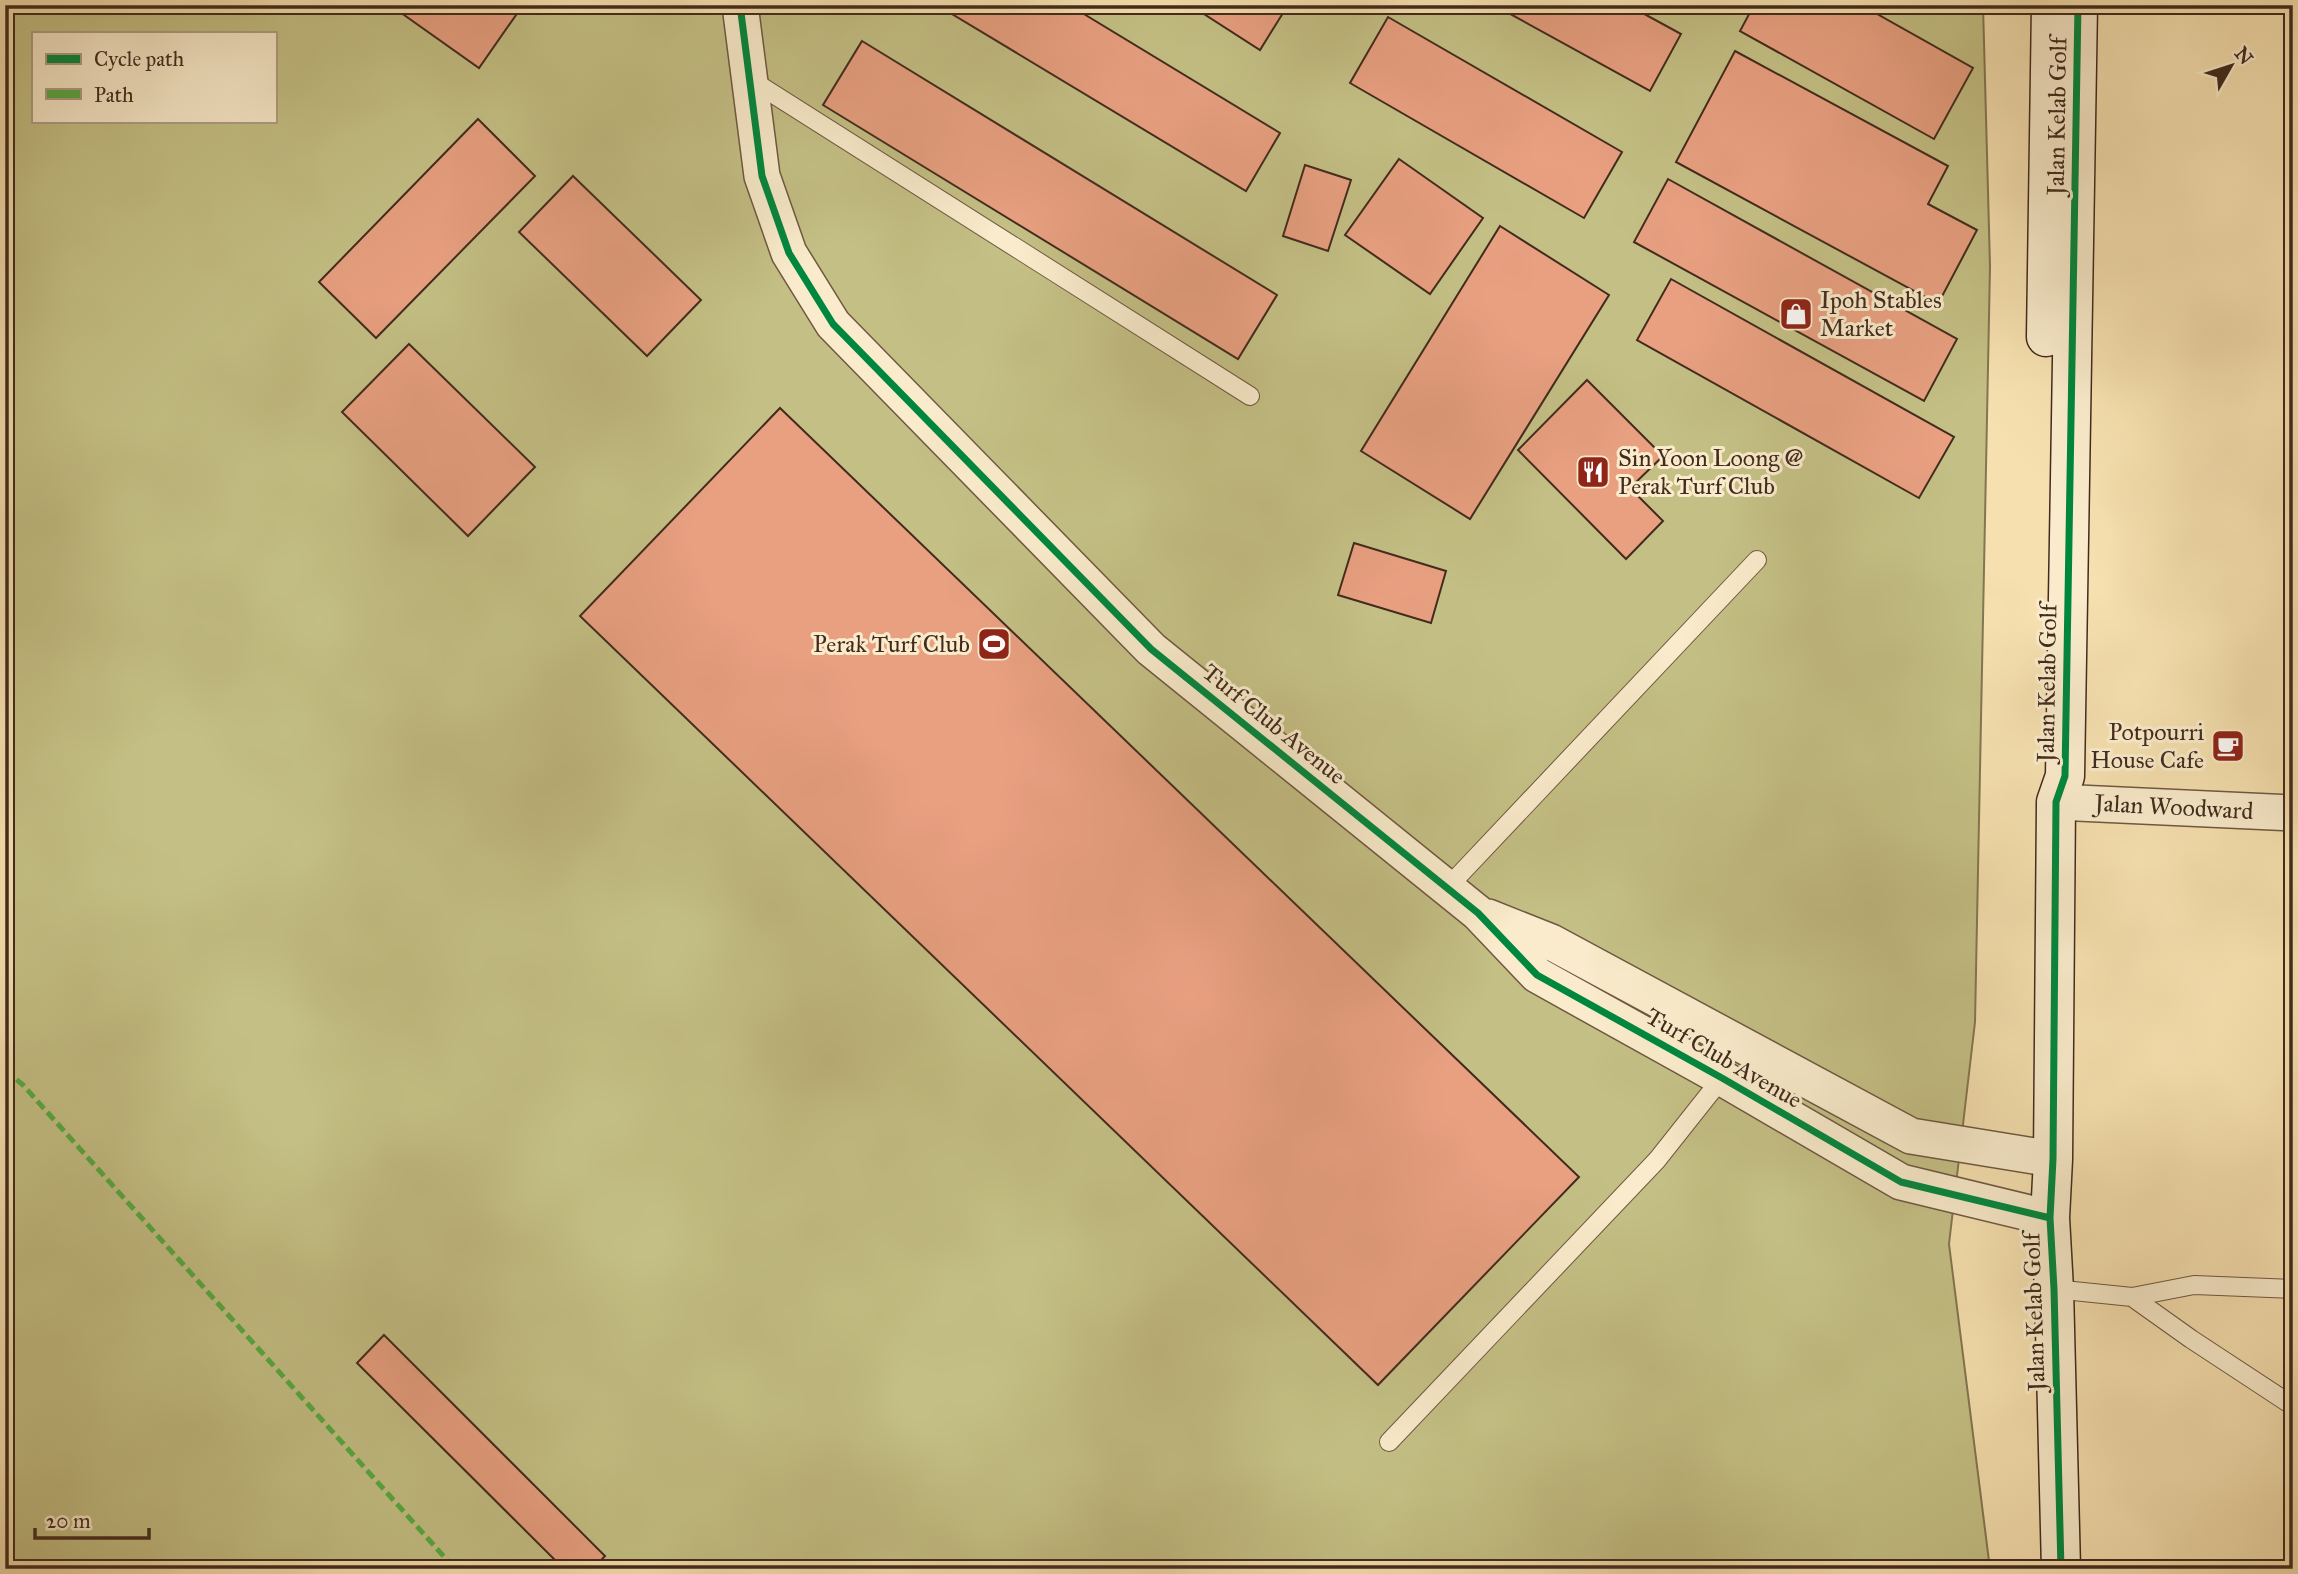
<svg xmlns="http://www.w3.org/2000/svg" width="2298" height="1574" viewBox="0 0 2298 1574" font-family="'IM FELL Great Primer',serif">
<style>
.green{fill:#c4c085;stroke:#837652;stroke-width:2;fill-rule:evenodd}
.building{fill:#e8a081;stroke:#422b1e;stroke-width:2}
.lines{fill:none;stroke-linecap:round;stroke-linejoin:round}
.lane-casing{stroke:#6f5842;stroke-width:20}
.street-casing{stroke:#6f5842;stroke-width:38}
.secondary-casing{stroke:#422b1e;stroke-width:41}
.lane{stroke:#f9ebcb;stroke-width:18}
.street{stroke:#f9ebcb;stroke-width:35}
.secondary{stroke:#f9ebcb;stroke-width:38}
.quiet{stroke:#56ab43;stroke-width:5;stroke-dasharray:10 5;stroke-linecap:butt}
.cycleway-casing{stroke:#f9ebcb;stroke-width:11}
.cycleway{stroke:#00873e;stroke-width:7}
.labels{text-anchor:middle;stroke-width:6;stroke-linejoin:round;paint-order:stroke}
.street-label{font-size:24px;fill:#422b1e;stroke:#f9ebcb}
.poi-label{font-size:24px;fill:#422b1e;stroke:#f9ebcb;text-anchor:start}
</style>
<rect width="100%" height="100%" fill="#f6e0af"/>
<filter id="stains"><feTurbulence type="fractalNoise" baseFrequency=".00286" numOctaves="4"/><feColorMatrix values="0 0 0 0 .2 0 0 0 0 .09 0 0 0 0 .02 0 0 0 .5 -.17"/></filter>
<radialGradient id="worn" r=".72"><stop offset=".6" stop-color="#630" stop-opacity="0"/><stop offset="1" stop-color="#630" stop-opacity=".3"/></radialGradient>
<!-- green -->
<path class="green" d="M 5,5 L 1983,5 L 1990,266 L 1975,1022 L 1949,1244 L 1990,1569 L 5,1569 ZM 33,33 L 275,33 L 275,121 L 33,121 Z"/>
<!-- building -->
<path class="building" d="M 390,5 L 523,5 L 479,68 Z
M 937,5 L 1069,5 L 1280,133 L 1246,191 Z
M 1190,5 L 1288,5 L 1260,50 Z
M 1494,5 L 1628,5 L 1681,34 L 1650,91 Z
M 1754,5 L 1861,5 L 1973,68 L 1934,139 L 1740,31 Z
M 1388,17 L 1622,152 L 1584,218 L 1350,83 Z
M 862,41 L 1277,295 L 1238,359 L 823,105 Z
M 1735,51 L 1948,166 L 1928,204 L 1977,230 L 1938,304 L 1676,162 Z
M 478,119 L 535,176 L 376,338 L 319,282 Z
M 1399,159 L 1483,218 L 1430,294 L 1345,235 Z
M 1305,165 L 1351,180 L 1328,251 L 1283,236 Z
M 573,176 L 701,300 L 647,356 L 519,232 Z
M 1668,179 L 1957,339 L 1924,401 L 1634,242 Z
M 1500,226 L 1609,295 L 1470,519 L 1361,451 Z
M 1671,279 L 1954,437 L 1919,498 L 1637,340 Z
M 409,344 L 535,467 L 468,536 L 342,412 Z
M 1587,380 L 1663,456 L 1630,488 L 1663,521 L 1626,559 L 1518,450 Z
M 780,408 L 1579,1177 L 1378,1385 L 580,616 Z
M 1354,543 L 1446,571 L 1431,623 L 1338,595 Z
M 384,1335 L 605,1556 L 593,1569 L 564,1569 L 357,1363 Z"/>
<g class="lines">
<defs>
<path id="lane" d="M 748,78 L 1250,396
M 1447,888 L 1757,560
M 2054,1289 L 2132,1297 L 2194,1285 L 2293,1289
M 2132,1297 L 2191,1339 L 2293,1406
M 1389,1442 L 1657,1160 L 1722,1078"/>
<path id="street" d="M 740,5 L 762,176 L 789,253 L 833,324 L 1151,649 L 1478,913 L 1537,975 L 1722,1078 L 1901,1182 L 2050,1218
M 2056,802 L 2293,813
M 1488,917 L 1551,942 L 1911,1136 L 2053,1159"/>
<path id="secondary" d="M 2046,337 L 2051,5
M 2061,1569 L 2054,1289 L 2050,1218 L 2053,1159 L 2056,802 L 2065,776 L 2078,5"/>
</defs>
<!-- lane casing -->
<use href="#lane" class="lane-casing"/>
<!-- street casing -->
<use href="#street" class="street-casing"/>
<!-- secondary casing -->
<use href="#secondary" class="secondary-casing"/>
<!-- lane -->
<use href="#lane" class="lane"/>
<!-- street -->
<use href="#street" class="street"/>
<!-- secondary -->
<use href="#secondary" class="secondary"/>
<!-- quiet -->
<path class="quiet" d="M 5,1070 L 23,1085 L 455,1569"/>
<defs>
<path id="cycleway" d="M 740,5 L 762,176 L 789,253 L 833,324 L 1151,649 L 1478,913 L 1537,975 L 1722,1078 L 1901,1182 L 2050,1218
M 2061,1569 L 2054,1289 L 2050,1218 L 2053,1159 L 2056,802 L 2065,776 L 2078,5"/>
</defs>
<!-- cycleway casing -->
<use href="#cycleway" class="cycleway-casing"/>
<!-- cycleway -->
<use href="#cycleway" class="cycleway"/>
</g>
<!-- icons -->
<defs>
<symbol id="shop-square" viewBox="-11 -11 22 22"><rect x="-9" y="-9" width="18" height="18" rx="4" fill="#8f2418" stroke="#f9ebcb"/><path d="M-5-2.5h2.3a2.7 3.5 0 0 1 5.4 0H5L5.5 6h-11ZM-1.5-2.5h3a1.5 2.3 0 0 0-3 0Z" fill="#fff"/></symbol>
<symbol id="restaurant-square" viewBox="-11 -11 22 22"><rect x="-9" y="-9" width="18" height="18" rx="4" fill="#8f2418" stroke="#f9ebcb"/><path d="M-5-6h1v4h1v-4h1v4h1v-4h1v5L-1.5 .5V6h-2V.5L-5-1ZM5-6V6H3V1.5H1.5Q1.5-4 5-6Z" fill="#fff"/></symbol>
<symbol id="stadium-square" viewBox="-11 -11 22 22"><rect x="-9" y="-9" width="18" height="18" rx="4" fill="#8f2418" stroke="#f9ebcb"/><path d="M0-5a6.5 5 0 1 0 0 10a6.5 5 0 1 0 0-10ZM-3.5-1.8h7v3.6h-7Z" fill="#fff"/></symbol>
<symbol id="cafe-square" viewBox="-11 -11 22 22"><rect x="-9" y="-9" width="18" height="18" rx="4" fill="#8f2418" stroke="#f9ebcb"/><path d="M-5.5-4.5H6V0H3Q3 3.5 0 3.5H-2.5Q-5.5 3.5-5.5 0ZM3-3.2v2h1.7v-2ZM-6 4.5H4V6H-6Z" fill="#fff"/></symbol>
</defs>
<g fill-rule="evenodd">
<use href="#shop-square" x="1777" y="295" width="38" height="38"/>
<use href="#restaurant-square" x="1574" y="453" width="38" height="38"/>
<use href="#stadium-square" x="975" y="625" width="38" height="38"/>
<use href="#cafe-square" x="2209" y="727" width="38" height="38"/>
</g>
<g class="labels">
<!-- street labels -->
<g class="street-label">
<text transform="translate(2057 116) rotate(-89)" y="8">Jalan Kelab Golf</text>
<text transform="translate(2047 683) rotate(-89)" y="8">Jalan Kelab Golf</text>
<text transform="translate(1274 724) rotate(39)" y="8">Turf Club Avenue</text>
<text transform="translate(2174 807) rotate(3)" y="8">Jalan Woodward</text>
<text transform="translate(1724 1058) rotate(30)" y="8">Turf Club Avenue</text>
<text transform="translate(2034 1312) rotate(-92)" y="8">Jalan Kelab Golf</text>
</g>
<!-- poi labels -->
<g class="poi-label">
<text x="1820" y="308">Ipoh Stables<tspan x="1820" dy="28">Market</tspan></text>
<text x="1618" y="466">Sin Yoon Loong @<tspan x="1618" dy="28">Perak Turf Club</tspan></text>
<text x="970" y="652" text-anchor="end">Perak Turf Club</text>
<text x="2204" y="740" text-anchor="end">Potpourri<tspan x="2204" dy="28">House Cafe</tspan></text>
</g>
</g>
<!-- margin -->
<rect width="2298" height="1574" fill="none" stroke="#f6e0af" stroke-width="28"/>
<rect x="7" y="7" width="2284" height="1560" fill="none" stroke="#422b1e" stroke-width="3.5"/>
<rect x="14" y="14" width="2270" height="1546" fill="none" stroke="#422b1e" stroke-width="2"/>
<!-- legend -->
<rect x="32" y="32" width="245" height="91" fill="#f9ebcb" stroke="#b09e86" stroke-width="2"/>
<rect x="46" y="54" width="35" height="10" fill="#00873e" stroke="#b09e86" stroke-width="2"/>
<text x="94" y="66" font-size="21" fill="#422b1e">Cycle path</text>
<rect x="46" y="89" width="35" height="10" fill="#56ab43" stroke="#b09e86" stroke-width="2"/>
<text x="94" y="102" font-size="21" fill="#422b1e">Path</text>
<!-- north arrow -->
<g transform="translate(2231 66) rotate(51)" stroke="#f9ebcb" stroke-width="5" paint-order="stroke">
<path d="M0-5L12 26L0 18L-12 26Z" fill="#422b1e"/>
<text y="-10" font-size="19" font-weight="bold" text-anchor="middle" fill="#422b1e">N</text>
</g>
<!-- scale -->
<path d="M35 1528v10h114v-10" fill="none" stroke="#422b1e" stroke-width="3.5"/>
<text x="46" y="1528" font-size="21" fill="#422b1e" stroke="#f9ebcb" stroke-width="5" paint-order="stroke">20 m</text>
<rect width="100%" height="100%" filter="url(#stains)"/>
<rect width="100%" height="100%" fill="url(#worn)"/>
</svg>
